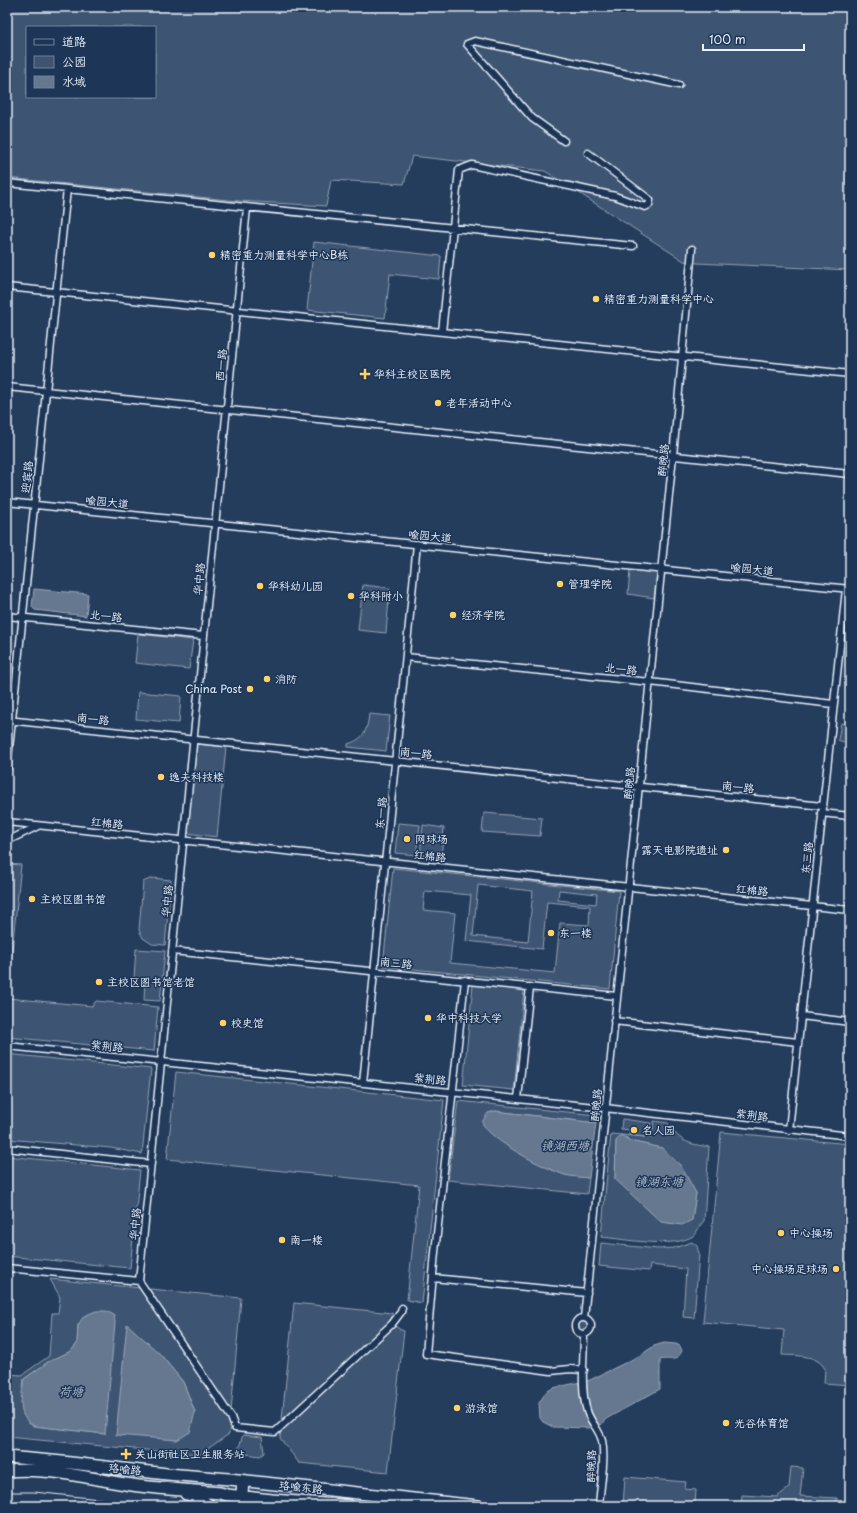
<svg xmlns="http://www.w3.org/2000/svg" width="857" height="1513" viewBox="0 0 857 1513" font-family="'Playpen Sans','LXGW WenKai TC',sans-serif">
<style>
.green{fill:#3e5472;stroke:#93a2b5;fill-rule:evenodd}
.water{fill:#657890;stroke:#99a8ba}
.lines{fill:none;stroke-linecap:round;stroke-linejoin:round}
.street-casing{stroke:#e8f1f8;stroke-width:9}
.highway-casing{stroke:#e8f1f8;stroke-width:14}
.street{stroke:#1d3557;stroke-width:6}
.highway{stroke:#1d3557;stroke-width:11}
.tram{stroke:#e8f1f8;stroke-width:1}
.poi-dot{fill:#ffd166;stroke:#1d3557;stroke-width:1.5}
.labels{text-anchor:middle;stroke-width:3;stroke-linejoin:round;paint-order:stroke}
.poi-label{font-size:11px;fill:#e8f1f8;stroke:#1d3557;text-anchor:start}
.street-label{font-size:11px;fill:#e8f1f8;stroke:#1d3557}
.water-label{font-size:12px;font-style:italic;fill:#b4c1ce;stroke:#1d3557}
</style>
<rect width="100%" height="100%" fill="#253d5d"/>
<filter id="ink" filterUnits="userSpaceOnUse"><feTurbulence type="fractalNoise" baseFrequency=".025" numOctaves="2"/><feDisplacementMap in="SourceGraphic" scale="8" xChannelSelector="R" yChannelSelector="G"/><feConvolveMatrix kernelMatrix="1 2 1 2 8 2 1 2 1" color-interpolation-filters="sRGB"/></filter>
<g filter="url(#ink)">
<!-- green -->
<path class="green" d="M 7,7 L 850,7 L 850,270 L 697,263 L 684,261 L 545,171 L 412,156 L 404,184 L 331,180 L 326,206 L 239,201 L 7,178 ZM 27,27 L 155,27 L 155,97 L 27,97 Z
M 314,242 L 441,256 L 439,279 L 390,274 L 385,318 L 307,310 Z
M 630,570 L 657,572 L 654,598 L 628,594 Z
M 363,585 L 390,588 L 386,633 L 358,630 Z
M 138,634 L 193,640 L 189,669 L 135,663 Z
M 138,692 L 181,696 L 179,723 L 136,719 Z
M 369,714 L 390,716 L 386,751 L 348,747 L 348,744 C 364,739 367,731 369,714 Z
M 841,723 L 850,724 L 850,744 L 838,740 Z
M 196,744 L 226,747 L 217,837 L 187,833 Z
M 484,813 L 542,818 L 540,836 L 482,832 Z
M 398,823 L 420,825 L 416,855 L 395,853 Z
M 423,825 L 444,828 L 441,857 L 420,855 Z
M 7,864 L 21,865 L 7,998 L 92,1006 L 96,1001 L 158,1007 L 154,1051 L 7,1037 Z
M 393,868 L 619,891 L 610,989 L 383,966 ZM 478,885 L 533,891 L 528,942 L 473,936 ZM 559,890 L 597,894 L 596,904 L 558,900 ZM 425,891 L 471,895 L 466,941 L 542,949 L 547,902 L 590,906 L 589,925 L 560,923 L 555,973 L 450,963 L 455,913 L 423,910 Z
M 152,878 L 171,880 L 165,945 L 152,944 L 143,938 L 139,930 L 143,882 Z
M 136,949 L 165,951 L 160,1001 L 144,1000 L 145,979 L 134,978 Z
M 473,985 L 524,990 L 514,1090 L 463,1085 Z
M 7,1054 L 151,1069 L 142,1154 L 111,1148 L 7,1139 Z
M 176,1072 L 444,1100 L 422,1303 L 407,1300 L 419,1185 L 167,1159 Z
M 458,1101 L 597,1115 L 596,1123 L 495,1111 L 551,1169 L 565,1175 L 589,1178 L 587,1194 L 448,1180 Z
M 622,1119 L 651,1123 L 649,1137 L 652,1138 L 654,1121 L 668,1123 C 679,1142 689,1144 709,1147 L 704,1221 C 699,1225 698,1232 693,1236 C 673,1249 625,1239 601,1237 L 611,1134 L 645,1137 L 629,1135 L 630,1130 L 621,1129 ZM 626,1137 L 630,1141 L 662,1148 L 696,1193 L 692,1220 L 615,1179 L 616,1141 Z
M 721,1132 L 850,1144 L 850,1385 L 824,1383 L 825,1369 C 817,1354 797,1356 782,1355 L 784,1330 L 703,1322 Z
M 7,1156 L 140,1170 L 130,1268 L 7,1256 Z
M 692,1242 L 697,1246 L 699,1254 L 694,1318 L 683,1317 L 686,1269 L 650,1265 L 649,1271 L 599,1266 L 601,1243 L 658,1249 L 674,1248 Z
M 50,1279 L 241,1298 L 229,1434 L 199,1455 L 7,1437 L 7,1374 L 22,1375 L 49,1356 L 52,1313 L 58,1313 L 60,1297 ZM 78,1325 L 105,1434 L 34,1426 L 28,1423 L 24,1379 L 48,1362 L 71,1351 L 77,1344 ZM 160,1354 L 183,1382 L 195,1412 Z
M 294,1303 L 392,1313 L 392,1324 L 401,1330 L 404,1331 L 388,1472 L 299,1463 L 280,1438 Z
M578.5 1326a4.5 4.5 0 1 1 9 0a4.5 4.5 0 1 1-9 0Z
M 243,1435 L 262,1437 L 264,1453 L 260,1456 L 240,1453 L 238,1450 Z
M 791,1467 L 803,1468 L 800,1496 L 837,1498 L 837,1506 L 741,1506 L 742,1495 L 777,1497 L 789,1488 Z
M 625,1477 L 686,1482 L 685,1489 L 696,1490 L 695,1506 L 623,1506 Z"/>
<!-- water -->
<path class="water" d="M 34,589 L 88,594 L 86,616 L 35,610 L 32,607 Z
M 495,1111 L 596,1123 L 589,1178 C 581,1177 572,1177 565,1175 C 546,1169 488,1140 482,1122 L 488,1113 Z
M 621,1135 L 630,1141 L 662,1148 L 681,1166 L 696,1193 L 692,1220 L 682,1225 L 661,1222 L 615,1179 L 616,1141 Z
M 96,1311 L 106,1311 L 114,1315 L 115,1323 L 105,1434 L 34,1426 C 15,1415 22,1397 24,1379 L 48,1362 L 71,1351 L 77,1344 L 78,1325 L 84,1316 Z
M 127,1324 L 160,1354 L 183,1382 L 195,1412 L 190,1432 L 177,1440 L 116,1435 Z
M 664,1343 L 676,1344 L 680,1346 L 682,1351 C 675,1364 671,1357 660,1360 L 660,1389 L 606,1419 L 601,1425 L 588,1428 L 553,1427 L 543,1422 L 540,1418 L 539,1403 L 546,1392 L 553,1388 L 590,1380 L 639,1356 L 654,1346 Z"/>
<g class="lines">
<defs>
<path id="street" d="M 564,141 L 532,118 L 467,44 L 475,41 L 679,85
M 7,183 L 633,246
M 7,287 L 850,374
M 442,332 L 459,170 L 472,165 L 615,196 L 645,207 L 649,205 L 650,200 L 588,153
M 7,387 L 850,474
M 7,502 L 850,589
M 7,616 L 203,636
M 406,657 L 650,682 L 833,704
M 7,720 L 822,806
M 7,768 L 67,189
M 821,813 L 850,816
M 7,822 L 850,910
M 7,841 L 38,826
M 172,951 L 617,996
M 465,980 L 435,1252 L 426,1354 L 551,1371 L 570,1369 L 584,1370
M 801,1016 L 850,1022
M 614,1021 L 798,1042
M 7,1046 L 605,1108 L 850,1136
M 363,1083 L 417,544
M 518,1099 L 530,987
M 789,1130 L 846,589
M 7,1148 L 151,1164
M 7,1268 L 139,1281
M 433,1278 L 587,1293
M 139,1281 L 247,208
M 139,1281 L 231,1417 L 235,1428 L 275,1432 L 392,1324 L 401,1312 L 402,1308
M575 1326a8 8 0 1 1 16 0a8 8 0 1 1-16 0Z
M 584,1318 L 673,456 L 692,249
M 584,1334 C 584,1357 580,1390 587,1411 C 590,1422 600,1430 602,1441 C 606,1459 600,1487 599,1506
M 76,1506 L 76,1505"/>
<path id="highway" d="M 7,1457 L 62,1462 L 167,1474 L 229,1479 L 478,1506
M 7,1471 C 47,1467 87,1478 125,1484 C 157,1489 188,1490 220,1493 L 227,1495 L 272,1500 L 349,1506
M 186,1494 L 194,1496 L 210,1506
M 241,1506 L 243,1481"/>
</defs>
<!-- street casing -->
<use href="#street" class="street-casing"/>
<!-- highway casing -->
<use href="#highway" class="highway-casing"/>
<!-- street -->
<use href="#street" class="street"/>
<!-- highway -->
<use href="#highway" class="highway"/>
<!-- tram -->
<path class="tram" d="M 7,1492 L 34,1492 L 164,1506"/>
</g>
</g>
<!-- markers -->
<g class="poi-dot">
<circle cx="212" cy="255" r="4"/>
<circle cx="596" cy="299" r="4"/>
<path d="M363 368h4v4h4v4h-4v4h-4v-4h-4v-4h4z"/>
<circle cx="438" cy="403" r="4"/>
<circle cx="560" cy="584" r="4"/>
<circle cx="260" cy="586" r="4"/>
<circle cx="351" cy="596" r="4"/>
<circle cx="453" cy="615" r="4"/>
<circle cx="267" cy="679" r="4"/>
<circle cx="250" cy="689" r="4"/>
<circle cx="161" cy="777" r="4"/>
<circle cx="407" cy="839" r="4"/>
<circle cx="726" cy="850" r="4"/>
<circle cx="32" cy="899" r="4"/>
<circle cx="551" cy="933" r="4"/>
<circle cx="99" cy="982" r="4"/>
<circle cx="428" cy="1018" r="4"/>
<circle cx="223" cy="1023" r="4"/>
<circle cx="634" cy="1130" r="4"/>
<circle cx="781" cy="1233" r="4"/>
<circle cx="282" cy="1240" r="4"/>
<circle cx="836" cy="1269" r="4"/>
<circle cx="457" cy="1408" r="4"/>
<circle cx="726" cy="1423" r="4"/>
<path d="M124 1448h4v4h4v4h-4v4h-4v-4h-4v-4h4z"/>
</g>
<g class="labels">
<!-- poi labels -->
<g class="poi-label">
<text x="220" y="259">精密重力测量科学中心B栋</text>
<text x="604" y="303">精密重力测量科学中心</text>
<text x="374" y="378">华科主校区医院</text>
<text x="446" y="407">老年活动中心</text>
<text x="568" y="588">管理学院</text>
<text x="268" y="590">华科幼儿园</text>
<text x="359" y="600">华科附小</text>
<text x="461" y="619">经济学院</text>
<text x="275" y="683">消防</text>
<text x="242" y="693" text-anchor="end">China Post</text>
<text x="169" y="781">逸夫科技楼</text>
<text x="415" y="843">网球场</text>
<text x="718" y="854" text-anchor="end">露天电影院遗址</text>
<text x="40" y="903">主校区图书馆</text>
<text x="559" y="937">东一楼</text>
<text x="107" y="986">主校区图书馆老馆</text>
<text x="436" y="1022">华中科技大学</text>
<text x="231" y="1027">校史馆</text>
<text x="642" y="1134">名人园</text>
<text x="789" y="1237">中心操场</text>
<text x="290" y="1244">南一楼</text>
<text x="828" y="1273" text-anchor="end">中心操场足球场</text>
<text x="465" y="1412">游泳馆</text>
<text x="734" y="1427">光谷体育馆</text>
<text x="135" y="1458">关山街社区卫生服务站</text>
</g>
<!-- street labels -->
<g class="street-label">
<text transform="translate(221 365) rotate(-84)" y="4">西一路</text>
<text transform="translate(663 460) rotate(-84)" y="4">醉晚路</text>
<text transform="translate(27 477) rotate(-84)" y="4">迎宾路</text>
<text transform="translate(107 502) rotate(6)" y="4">喻园大道</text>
<text transform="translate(430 536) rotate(6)" y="4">喻园大道</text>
<text transform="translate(752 569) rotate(6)" y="4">喻园大道</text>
<text transform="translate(199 579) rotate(-84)" y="4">华中路</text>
<text transform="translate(106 616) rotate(6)" y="4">北一路</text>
<text transform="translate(621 669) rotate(6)" y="4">北一路</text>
<text transform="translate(93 719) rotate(6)" y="4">南一路</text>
<text transform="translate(416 753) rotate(6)" y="4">南一路</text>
<text transform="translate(629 783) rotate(-84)" y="4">醉晚路</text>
<text transform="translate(738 787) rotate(6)" y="4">南一路</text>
<text transform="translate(381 813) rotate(-84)" y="4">东一路</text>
<text transform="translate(107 823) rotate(6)" y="4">红棉路</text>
<text transform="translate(430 856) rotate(6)" y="4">红棉路</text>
<text transform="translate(807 858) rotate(-84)" y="4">东三路</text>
<text transform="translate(752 890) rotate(6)" y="4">红棉路</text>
<text transform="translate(167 901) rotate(-84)" y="4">华中路</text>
<text transform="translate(396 963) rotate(6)" y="4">南三路</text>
<text transform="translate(107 1046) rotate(6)" y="4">紫荆路</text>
<text transform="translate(430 1079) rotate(6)" y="4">紫荆路</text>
<text transform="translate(596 1105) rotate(-84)" y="4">醉晚路</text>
<text transform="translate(752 1115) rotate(7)" y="4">紫荆路</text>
<text transform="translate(135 1224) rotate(-84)" y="4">华中路</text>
<text transform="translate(591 1466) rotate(-88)" y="4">醉晚路</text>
<text transform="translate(125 1469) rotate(6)" y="4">珞喻路</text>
<text transform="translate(301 1487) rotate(6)" y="4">珞喻东路</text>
</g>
<!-- water labels -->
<g class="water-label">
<text x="565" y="1150">镜湖西塘</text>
<text x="659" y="1186">镜湖东塘</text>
<text x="71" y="1396">荷塘</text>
</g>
</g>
<!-- margin -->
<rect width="857" height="1513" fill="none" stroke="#1d3557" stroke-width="24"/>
<rect x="12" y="12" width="833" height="1489" fill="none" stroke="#e8f1f8" stroke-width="1.5" filter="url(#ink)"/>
<!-- legend -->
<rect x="26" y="26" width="130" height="72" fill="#1d3557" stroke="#6e8097"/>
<rect x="34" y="39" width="20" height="6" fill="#1d3557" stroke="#6e8097"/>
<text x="62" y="46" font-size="12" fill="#e8f1f8">道路</text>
<rect x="34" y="56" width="20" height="12" fill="#3e5472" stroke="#6e8097"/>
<text x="62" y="66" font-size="12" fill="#e8f1f8">公园</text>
<rect x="34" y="76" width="20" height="12" fill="#657890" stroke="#6e8097"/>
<text x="62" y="86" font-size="12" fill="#e8f1f8">水域</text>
<!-- scale -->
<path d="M703 44v6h101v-6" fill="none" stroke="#e8f1f8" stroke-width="2"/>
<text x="709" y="44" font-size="12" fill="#e8f1f8" stroke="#1d3557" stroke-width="3" paint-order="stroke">100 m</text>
</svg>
